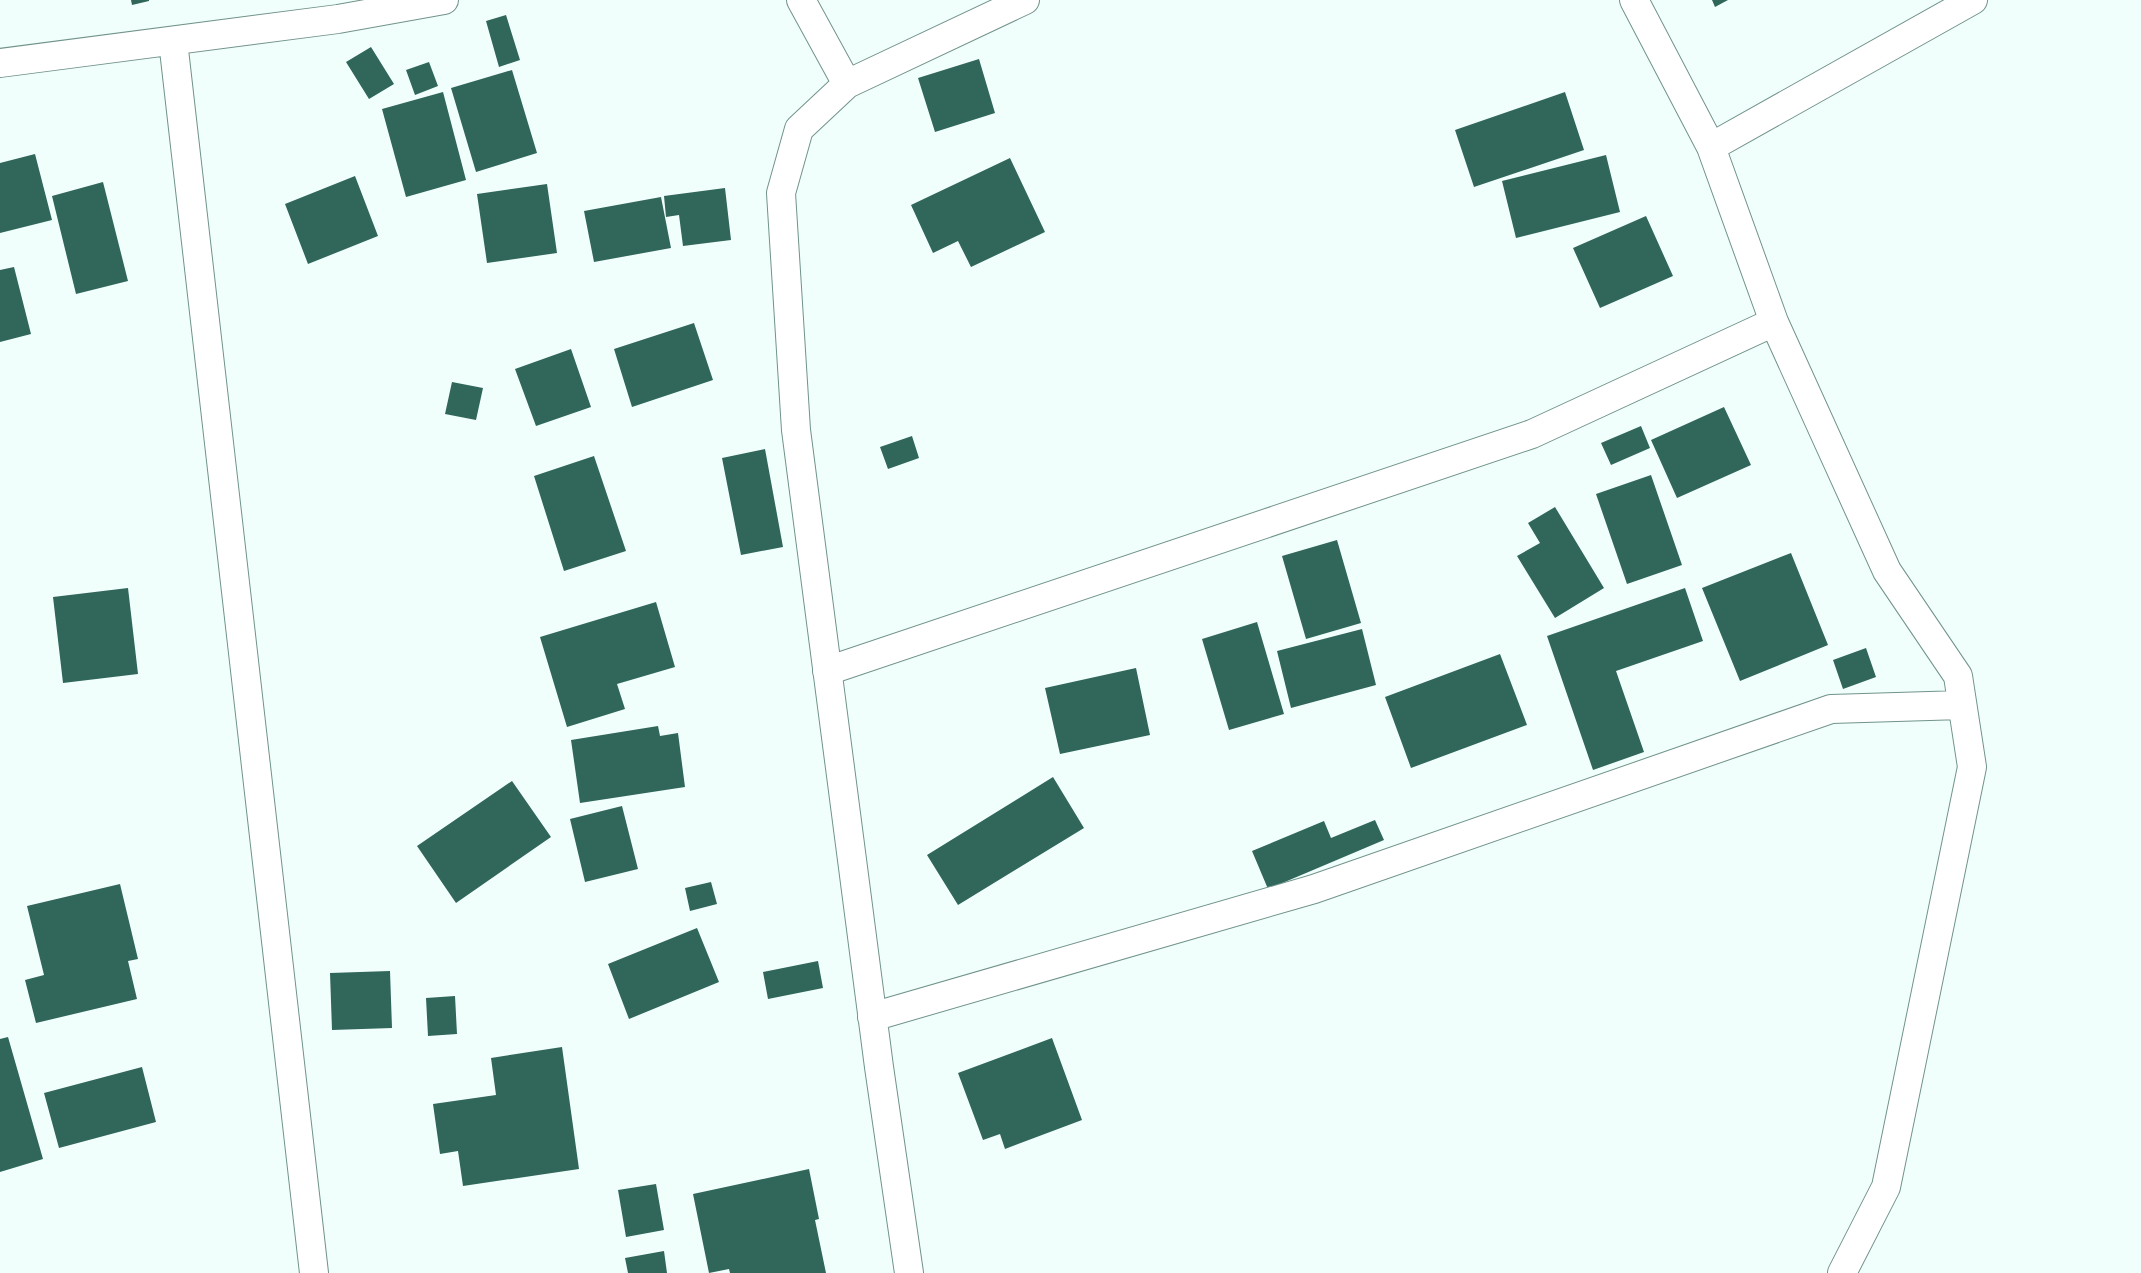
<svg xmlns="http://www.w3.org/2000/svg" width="2141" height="1273" viewBox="0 0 2141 1273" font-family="Rubik,sans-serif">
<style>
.building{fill:#31665b}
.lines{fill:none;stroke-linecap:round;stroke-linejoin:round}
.street-casing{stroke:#71938b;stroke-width:30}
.street{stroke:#fff;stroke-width:28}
</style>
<rect width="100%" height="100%" fill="#f0fffb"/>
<!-- building -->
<path class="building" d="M 131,0 L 149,0 L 149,1 L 132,5 Z
M 1712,0 L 1728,0 L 1715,7 Z
M 506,15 L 520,60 L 499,67 L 486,21 Z
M 371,47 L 394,84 L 369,99 L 346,62 Z
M 979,59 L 995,113 L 935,132 L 918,78 Z
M 429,62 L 438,86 L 415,95 L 406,70 Z
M 512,70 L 537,153 L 476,172 L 451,88 Z
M 443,92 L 466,180 L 406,197 L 382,109 Z
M 1565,92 L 1584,150 L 1474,187 L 1455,130 Z
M 35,154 L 52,220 L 0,233 L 0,163 Z
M 1606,155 L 1620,212 L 1516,238 L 1502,181 Z
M 1010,158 L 1045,232 L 971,267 L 958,241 L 933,253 L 911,205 Z
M 355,176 L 378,236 L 308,264 L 285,204 Z
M 103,182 L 128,281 L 76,294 L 52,196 Z
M 547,184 L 557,253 L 487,263 L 477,194 Z
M 725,188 L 731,240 L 683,246 L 679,215 L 666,217 L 664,196 Z
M 661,197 L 671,248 L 594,262 L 584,211 Z
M 1646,216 L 1673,276 L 1600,308 L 1573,248 Z
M 14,267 L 31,334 L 0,342 L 0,270 Z
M 694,323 L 713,380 L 632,407 L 614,349 Z
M 571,349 L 591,407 L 536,426 L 515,369 Z
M 452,382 L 483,388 L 476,420 L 445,414 Z
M 1724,407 L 1751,465 L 1677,498 L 1651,440 Z
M 1641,426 L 1650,448 L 1611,465 L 1601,443 Z
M 912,436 L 919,458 L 888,469 L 880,447 Z
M 765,449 L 783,547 L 741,555 L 722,458 Z
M 594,456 L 626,551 L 564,571 L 534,476 Z
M 1651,475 L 1682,565 L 1627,584 L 1596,494 Z
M 1555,507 L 1604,588 L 1555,618 L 1517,556 L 1540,543 L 1528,523 Z
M 1337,540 L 1361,623 L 1306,639 L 1282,556 Z
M 1791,553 L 1828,645 L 1740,681 L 1702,588 Z
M 128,588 L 138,674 L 63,683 L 53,597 Z
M 1685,588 L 1703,641 L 1616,671 L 1644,752 L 1593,770 L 1547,636 Z
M 656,602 L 675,667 L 617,684 L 625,709 L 567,727 L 540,637 Z
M 1257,622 L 1284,714 L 1229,730 L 1202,639 Z
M 1362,629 L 1376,685 L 1291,708 L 1277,651 Z
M 1866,648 L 1876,677 L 1843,689 L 1833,660 Z
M 1500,654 L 1527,725 L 1411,768 L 1385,697 Z
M 1136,668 L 1150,735 L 1060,754 L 1045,688 Z
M 658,726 L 660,736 L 678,733 L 685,787 L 580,803 L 571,740 Z
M 1053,777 L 1084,828 L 958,905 L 927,855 Z
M 512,781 L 551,837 L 456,903 L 417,846 Z
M 622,806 L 638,869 L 585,882 L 570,819 Z
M 1375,820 L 1384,840 L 1268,889 L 1252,851 L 1324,821 L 1331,838 Z
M 711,882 L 717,904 L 690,911 L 685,888 Z
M 120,884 L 138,959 L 128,961 L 137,999 L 36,1023 L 25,980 L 44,975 L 27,906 Z
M 697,928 L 719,982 L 629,1019 L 608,964 Z
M 818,961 L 823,988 L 768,999 L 763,972 Z
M 390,971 L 392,1028 L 332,1030 L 330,973 Z
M 455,996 L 457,1034 L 428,1036 L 426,998 Z
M 8,1037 L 43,1159 L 0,1172 L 0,1039 Z
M 1052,1038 L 1082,1120 L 1005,1149 L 1000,1134 L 983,1140 L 958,1073 Z
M 562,1047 L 579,1169 L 463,1186 L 458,1151 L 440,1154 L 433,1104 L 496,1095 L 491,1058 Z
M 142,1067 L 156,1122 L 59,1148 L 44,1093 Z
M 809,1169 L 819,1219 L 815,1220 L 826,1273 L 730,1273 L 729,1269 L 709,1273 L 693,1194 Z
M 656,1184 L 664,1230 L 626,1237 L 618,1190 Z
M 664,1251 L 667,1273 L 628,1273 L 625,1258 Z"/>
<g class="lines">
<defs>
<path id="street" d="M 801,0 L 847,84
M 1634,0 L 1711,147 L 1774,322 L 1887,571 L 1958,676 L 1972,767 L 1886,1187 L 1842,1273
M 173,41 L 314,1273
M 0,63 L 338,19 L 444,0
M 1711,147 L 1973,0
M 827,671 L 1532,434 L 1774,322
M 872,1017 L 1314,889 L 1831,709 L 1962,705
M 909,1273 L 879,1067 L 796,430 L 781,193 L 799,129 L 847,84 L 1025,0"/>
</defs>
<!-- street casing -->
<use href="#street" class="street-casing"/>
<!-- street -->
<use href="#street" class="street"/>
</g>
</svg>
